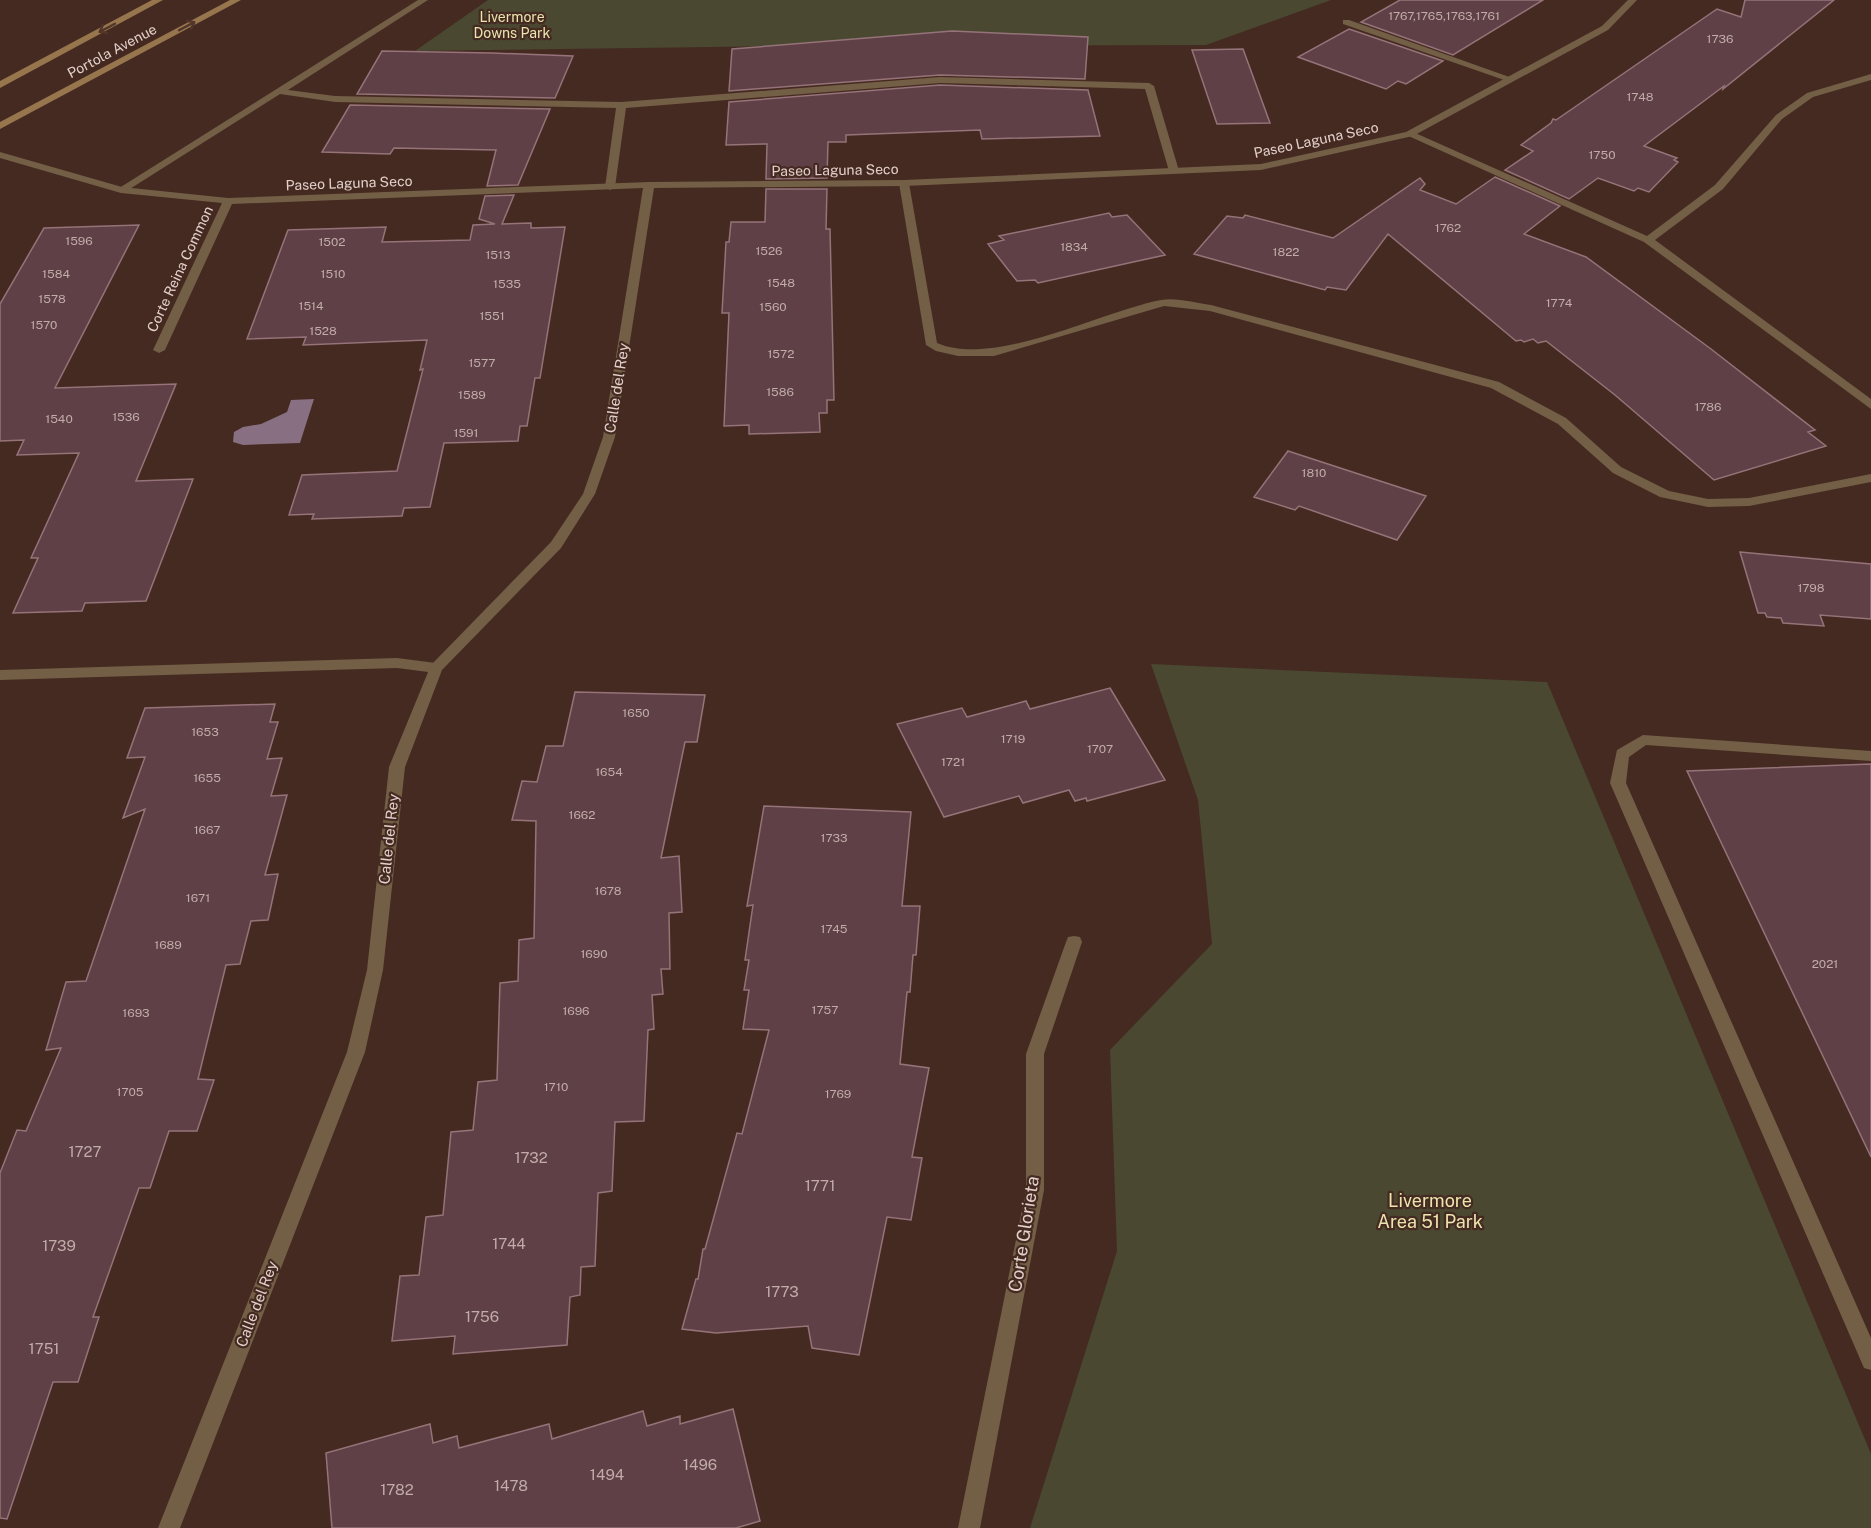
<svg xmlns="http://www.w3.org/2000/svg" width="1871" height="1528" viewBox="0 0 1871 1528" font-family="'Public Sans',sans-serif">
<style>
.green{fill:#4a4831}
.water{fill:#886f82}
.building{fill:#5f4046;stroke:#957379;stroke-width:1.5}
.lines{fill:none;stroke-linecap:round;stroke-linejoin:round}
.lane{fill:#735e46;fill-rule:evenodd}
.street{fill:#735e46;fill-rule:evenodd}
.secondary{fill:#97764e;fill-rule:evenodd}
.oneway{stroke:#513528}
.labels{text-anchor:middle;stroke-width:4.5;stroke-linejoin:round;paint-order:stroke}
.number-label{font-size:12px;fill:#c1aca9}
.far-park-label{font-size:14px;fill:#eae5ae;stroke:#452a21}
.far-street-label{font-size:14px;fill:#e2d0ca;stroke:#452a21}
.street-label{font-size:15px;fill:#e2d0ca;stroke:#452a21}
.near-number-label{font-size:15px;fill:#c1aca9}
.near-park-label{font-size:18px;fill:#eae5ae;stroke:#452a21}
.near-street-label{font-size:18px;fill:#e2d0ca;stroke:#452a21}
</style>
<rect width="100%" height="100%" fill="#452a21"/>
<!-- green -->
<path class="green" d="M 488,0 L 1331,0 L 1206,45 L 788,46 L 415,51 Z
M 1151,664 L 1547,682 L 1871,1454 L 1871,1528 L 1030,1528 L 1117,1251 L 1110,1050 L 1212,944 L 1198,800 Z"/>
<!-- water -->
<path class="water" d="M 314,399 L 300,443 L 243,445 L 233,442 L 234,432 L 243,427 L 261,424 L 287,412 L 291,400 Z"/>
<!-- building -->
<path class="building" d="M 1400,0 L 1543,0 L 1453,55 L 1361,22 Z
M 1745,0 L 1834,0 L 1723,89 L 1724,86 L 1644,146 L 1677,158 L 1674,160 L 1678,162 L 1649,192 L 1638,188 L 1634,191 L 1598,178 L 1569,199 L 1505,170 L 1533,151 L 1521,145 L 1551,123 L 1553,119 L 1556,120 L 1717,9 L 1741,17 Z
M 1349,29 L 1443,61 L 1406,84 L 1398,81 L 1386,89 L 1298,57 Z
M 952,31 L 1088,37 L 1085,79 L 940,75 L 729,91 L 732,49 Z
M 1243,49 L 1270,123 L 1217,124 L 1192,50 Z
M 382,51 L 492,53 L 573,56 L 555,98 L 357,94 Z
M 940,85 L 1088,90 L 1100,136 L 982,139 L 980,130 L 846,135 L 846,142 L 828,142 L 827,178 L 766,179 L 767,144 L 726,145 L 729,102 Z
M 350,105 L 550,109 L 518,185 L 487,186 L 496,150 L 394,148 L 390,154 L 322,152 Z
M 1495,177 L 1560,206 L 1524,234 L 1586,257 L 1711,349 L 1815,430 L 1808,432 L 1826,446 L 1714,480 L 1615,395 L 1546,341 L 1538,343 L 1533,339 L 1524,342 L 1521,340 L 1516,341 L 1388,234 L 1346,290 L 1327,287 L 1325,290 L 1194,254 L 1227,216 L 1243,218 L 1245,215 L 1333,238 L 1420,178 L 1425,184 L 1420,190 L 1456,204 Z
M 766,189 L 827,189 L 826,229 L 830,229 L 834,400 L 827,400 L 827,413 L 819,413 L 820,432 L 749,434 L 749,425 L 724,426 L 729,313 L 722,313 L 726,242 L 729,242 L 731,222 L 765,222 Z
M 514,195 L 502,224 L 531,223 L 531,228 L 565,227 L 540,378 L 535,378 L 527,426 L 520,426 L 518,441 L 444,443 L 430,507 L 404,508 L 402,516 L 312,519 L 314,514 L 289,515 L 302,475 L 397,471 L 423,369 L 420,370 L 427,340 L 303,345 L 306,337 L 247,339 L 288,230 L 386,227 L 382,242 L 470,240 L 473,225 L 495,224 L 479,219 L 485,196 Z
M 1109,213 L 1112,217 L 1127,215 L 1165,255 L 1038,283 L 1035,280 L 1017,281 L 988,244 L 1004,240 L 999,236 Z
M 139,225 L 55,388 L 176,384 L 136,481 L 193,479 L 146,601 L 85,603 L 82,611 L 13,613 L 38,558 L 31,558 L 79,453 L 17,455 L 24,440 L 0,441 L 0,304 L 44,228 Z
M 1288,451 L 1426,496 L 1397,540 L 1299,506 L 1295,510 L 1254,497 Z
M 1740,552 L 1871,564 L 1871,619 L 1820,615 L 1824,626 L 1783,623 L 1781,618 L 1767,617 L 1765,613 L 1758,613 Z
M 1110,688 L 1165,780 L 1087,801 L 1086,798 L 1075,801 L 1069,790 L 1023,803 L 1019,796 L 944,817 L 897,724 L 962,708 L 967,717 L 1026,701 L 1030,709 Z
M 575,692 L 705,695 L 697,742 L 685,742 L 661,858 L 679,856 L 682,912 L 669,913 L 670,969 L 661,969 L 663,994 L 652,995 L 654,1029 L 648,1030 L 644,1121 L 615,1122 L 612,1191 L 598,1193 L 595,1266 L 581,1267 L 580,1295 L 570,1297 L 567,1345 L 453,1354 L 455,1336 L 392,1341 L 400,1276 L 419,1275 L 426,1217 L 443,1215 L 451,1132 L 473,1130 L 478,1082 L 497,1080 L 500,983 L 518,981 L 519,940 L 534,938 L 536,821 L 512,820 L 522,781 L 537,782 L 546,746 L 563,746 Z
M 275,704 L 270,722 L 278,722 L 267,759 L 282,758 L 271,796 L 287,795 L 265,875 L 278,874 L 268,920 L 251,921 L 240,964 L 226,965 L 198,1079 L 214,1080 L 197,1131 L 169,1131 L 150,1188 L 139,1188 L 93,1317 L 99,1317 L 78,1382 L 53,1382 L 7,1519 L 0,1518 L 0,1173 L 17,1130 L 26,1131 L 61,1048 L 46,1050 L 66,982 L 86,981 L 145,809 L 123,818 L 145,757 L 127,758 L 145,708 Z
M 1871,764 L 1871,1157 L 1687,771 Z
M 764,806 L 911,812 L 902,906 L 920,906 L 916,955 L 913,955 L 910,992 L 907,992 L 900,1064 L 929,1068 L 912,1157 L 922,1158 L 911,1220 L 887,1217 L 859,1355 L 812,1348 L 808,1326 L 716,1333 L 682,1329 L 696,1279 L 698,1279 L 703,1249 L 705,1249 L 737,1133 L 742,1134 L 769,1030 L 743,1029 L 749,990 L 744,990 L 749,960 L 745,960 L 753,905 L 747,906 Z
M 733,1409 L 760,1521 L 736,1528 L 332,1528 L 326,1453 L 430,1424 L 433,1443 L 457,1436 L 459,1448 L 549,1424 L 552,1439 L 643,1411 L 647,1426 L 680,1416 L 680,1424 Z"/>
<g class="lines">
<!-- lane -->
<path class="lane" d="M 418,0 L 428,0 L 288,90 L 335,96 L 621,102 L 940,77 L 1149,83 L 1154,86 L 1179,171 L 1174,174 L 1169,171 L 1145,89 L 940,83 L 626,108 L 615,187 L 610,190 L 605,187 L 616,108 L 335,102 L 280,94 L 125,192 L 116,190 Z
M 1343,20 L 1349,20 L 1515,79 L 1507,81 L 1343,24 Z
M 1871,74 L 1871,80 L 1813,97 L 1782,119 L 1723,189 L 1655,240 L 1871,399 L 1871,409 L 1644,242 L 1404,134 L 1413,132 L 1647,236 L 1715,185 L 1776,115 L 1807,93 Z
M 904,180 L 909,183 L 937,343 C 995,368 1099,312 1161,300 C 1176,297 1196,303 1211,305 L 1499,382 L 1566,418 L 1621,467 L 1669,491 L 1708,499 L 1749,498 L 1871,474 L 1871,482 L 1749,506 L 1708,507 L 1660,497 L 1613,473 L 1558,424 L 1491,388 L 1210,311 L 1164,306 L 994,356 L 958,356 L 936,351 L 926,345 L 899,183 Z
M 397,658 L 436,663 L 443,668 L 436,673 L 397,668 L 0,680 L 0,670 Z
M 1643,735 L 1871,751 L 1871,761 L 1646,745 L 1629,757 L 1626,783 L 1871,1338 L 1871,1370 L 1864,1368 L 1610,783 L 1617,750 Z"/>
<!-- street -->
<path class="street" d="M 1628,0 L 1637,0 L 1608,30 L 1413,136 L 1261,170 L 904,186 L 654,188 L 615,437 L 595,494 L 561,548 L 442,670 L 405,767 L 383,970 L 365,1052 L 180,1528 L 158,1528 L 347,1052 L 367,970 L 389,767 L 431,665 L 551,542 L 583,494 L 603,437 L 643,188 L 232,204 L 165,350 L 159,353 L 153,350 L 222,203 L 121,193 L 0,158 L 0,152 L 122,187 L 228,198 L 649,182 L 904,180 L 1261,164 L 1406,132 L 1602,26 Z
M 1074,936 L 1080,937 L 1082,942 L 1044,1054 L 1044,1190 L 980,1528 L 958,1528 L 1026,1190 L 1026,1054 L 1066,942 L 1068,937 Z"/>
<!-- secondary -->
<path class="secondary" d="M 152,0 L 163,0 L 0,88 L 0,81 Z
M 230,0 L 241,0 L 0,129 L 0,122 Z"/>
</g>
<!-- one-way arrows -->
<defs><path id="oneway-shaft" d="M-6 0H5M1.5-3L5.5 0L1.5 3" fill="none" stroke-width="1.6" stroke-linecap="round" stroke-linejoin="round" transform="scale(1.5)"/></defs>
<g class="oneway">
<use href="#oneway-shaft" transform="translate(187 26) rotate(-28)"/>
<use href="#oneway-shaft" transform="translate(107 28) rotate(152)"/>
</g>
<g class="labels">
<!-- number labels -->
<g class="number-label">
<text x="1444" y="20">1767,1765,1763,1761</text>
<text x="1720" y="43">1736</text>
<text x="1640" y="101">1748</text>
<text x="1602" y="159">1750</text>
<text x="1448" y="232">1762</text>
<text x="79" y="245">1596</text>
<text x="332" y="246">1502</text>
<text x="1074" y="251">1834</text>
<text x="769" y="255">1526</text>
<text x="1286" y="256">1822</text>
<text x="498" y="259">1513</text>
<text x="56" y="278">1584</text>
<text x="333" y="278">1510</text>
<text x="781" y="287">1548</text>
<text x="507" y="288">1535</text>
<text x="52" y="303">1578</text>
<text x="1559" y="307">1774</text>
<text x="311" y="310">1514</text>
<text x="773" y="311">1560</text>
<text x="492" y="320">1551</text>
<text x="44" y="329">1570</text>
<text x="323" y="335">1528</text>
<text x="781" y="358">1572</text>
<text x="482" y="367">1577</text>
<text x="780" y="396">1586</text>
<text x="472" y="399">1589</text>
<text x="1708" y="411">1786</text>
<text x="126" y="421">1536</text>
<text x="59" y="423">1540</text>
<text x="466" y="437">1591</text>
<text x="1314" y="477">1810</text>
<text x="1811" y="592">1798</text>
<text x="636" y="717">1650</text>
<text x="205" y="736">1653</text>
<text x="1013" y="743">1719</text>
<text x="1100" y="753">1707</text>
<text x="953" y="766">1721</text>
<text x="609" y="776">1654</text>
<text x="207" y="782">1655</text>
<text x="582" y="819">1662</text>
<text x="207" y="834">1667</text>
<text x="834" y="842">1733</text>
<text x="608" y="895">1678</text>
<text x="198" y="902">1671</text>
<text x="834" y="933">1745</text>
<text x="168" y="949">1689</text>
<text x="594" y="958">1690</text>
<text x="1825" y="968">2021</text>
<text x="825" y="1014">1757</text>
<text x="576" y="1015">1696</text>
<text x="136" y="1017">1693</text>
<text x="556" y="1091">1710</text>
<text x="130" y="1096">1705</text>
<text x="838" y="1098">1769</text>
</g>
<!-- far-park labels -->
<g class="far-park-label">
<text x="512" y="22">Livermore<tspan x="512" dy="16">Downs Park</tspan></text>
</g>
<!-- far-street labels -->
<g class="far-street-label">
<text transform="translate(112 51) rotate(-28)" y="5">Portola Avenue</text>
<text transform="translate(1316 140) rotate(-12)" y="5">Paseo Laguna Seco</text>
<text transform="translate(835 170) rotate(-1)" y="5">Paseo Laguna Seco</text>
<text transform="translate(349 183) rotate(-2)" y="5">Paseo Laguna Seco</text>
<text transform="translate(180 269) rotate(-65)" y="5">Corte Reina Common</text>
</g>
<!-- street labels -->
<g class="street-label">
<text transform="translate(617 388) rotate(-81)" y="5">Calle del Rey</text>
<text transform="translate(389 839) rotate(-84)" y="5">Calle del Rey</text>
<text transform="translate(257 1304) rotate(-69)" y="5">Calle del Rey</text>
</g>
<!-- near-number labels -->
<g class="near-number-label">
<text x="85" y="1157">1727</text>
<text x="531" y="1163">1732</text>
<text x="820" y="1191">1771</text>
<text x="509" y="1249">1744</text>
<text x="59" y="1251">1739</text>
<text x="782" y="1297">1773</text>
<text x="482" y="1322">1756</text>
<text x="44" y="1354">1751</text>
<text x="700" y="1470">1496</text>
<text x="607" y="1480">1494</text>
<text x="511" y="1491">1478</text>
<text x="397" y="1495">1782</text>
</g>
<!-- near-park labels -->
<g class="near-park-label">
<text x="1430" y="1207">Livermore<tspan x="1430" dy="21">Area 51 Park</tspan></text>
</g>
<!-- near-street labels -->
<g class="near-street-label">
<text transform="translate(1024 1234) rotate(-81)" y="6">Corte Glorieta</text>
</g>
</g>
</svg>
